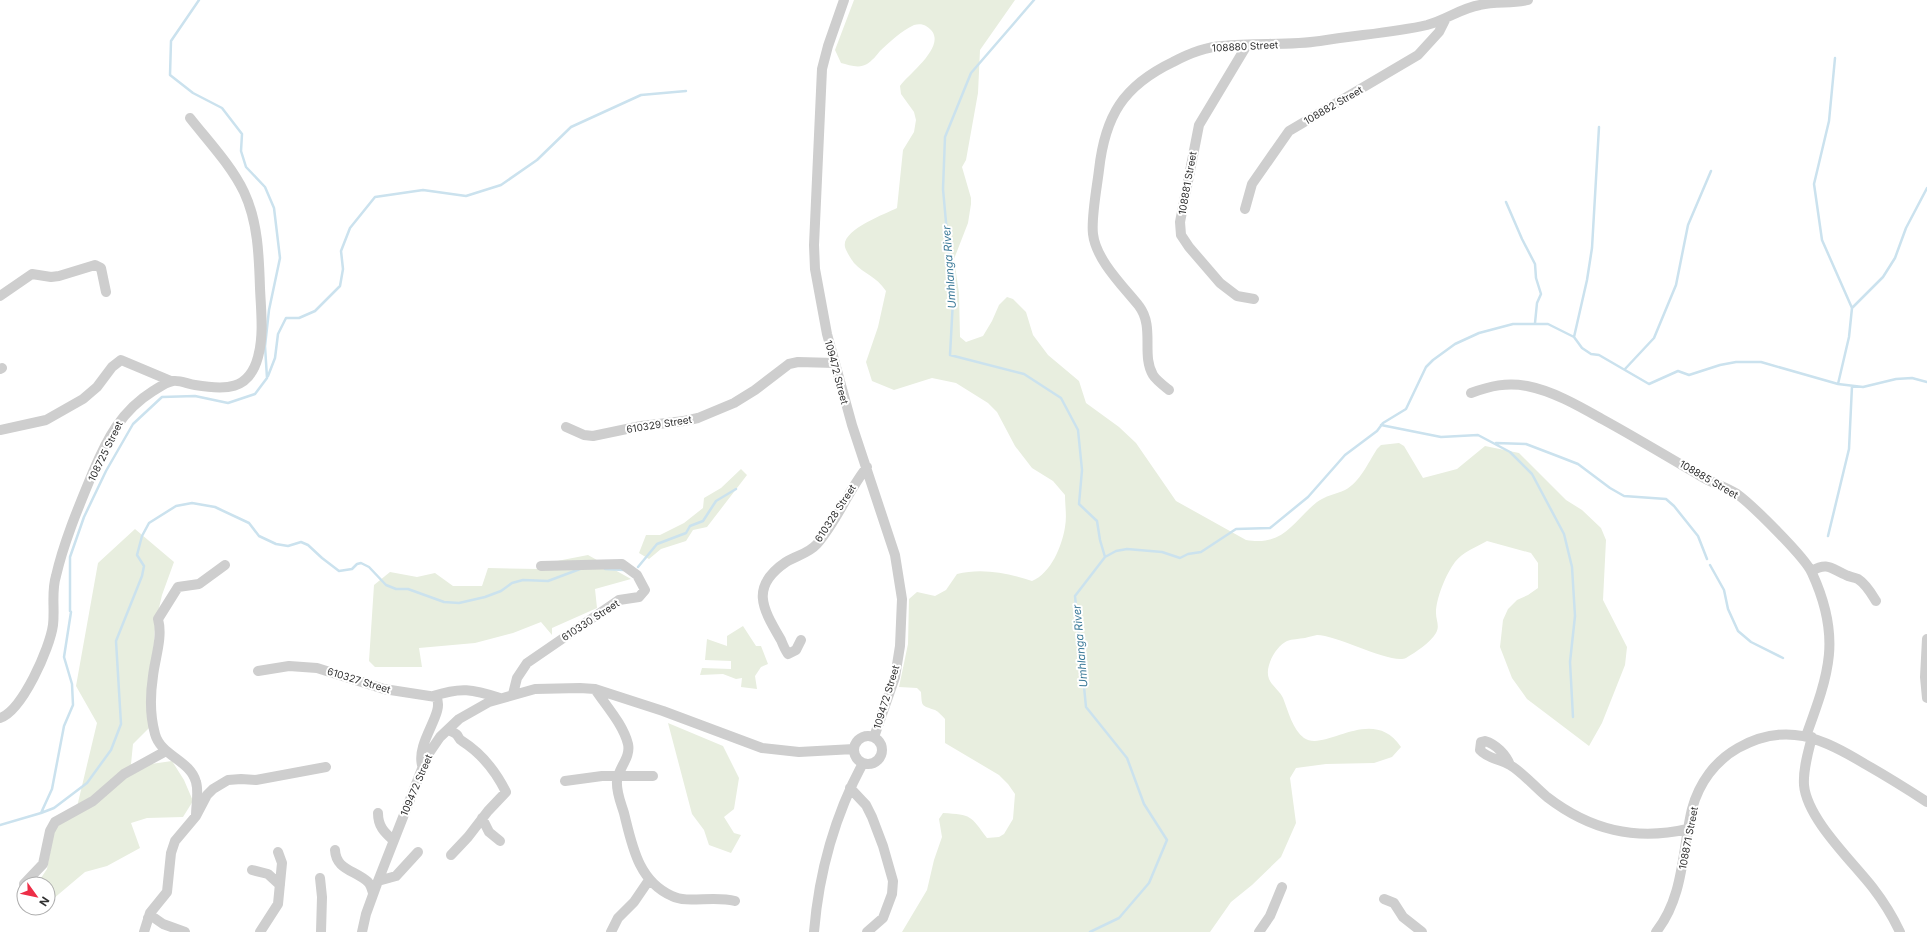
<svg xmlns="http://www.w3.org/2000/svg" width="1927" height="932" viewBox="0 0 1927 932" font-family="Inter,sans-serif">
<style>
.green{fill:#e8eedf}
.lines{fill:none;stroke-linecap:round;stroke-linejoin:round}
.stream{stroke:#cbe2ee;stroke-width:2.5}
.minor{stroke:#cecece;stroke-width:10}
.labels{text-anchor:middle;stroke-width:4;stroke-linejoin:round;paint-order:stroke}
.street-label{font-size:10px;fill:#313131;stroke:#fff}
.water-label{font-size:11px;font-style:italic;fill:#3a7998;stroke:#fff}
</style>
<rect width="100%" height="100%" fill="#fff"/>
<!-- green -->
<path class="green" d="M 854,0 L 1015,0 L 980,50 L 978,93 L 966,160 L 962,167 L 971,198 L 971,204 L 968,223 L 954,259 L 959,293 L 960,337 L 966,342 L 983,336 L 992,321 L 999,305 L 1007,297 L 1013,299 L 1026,312 L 1033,335 L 1048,355 L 1079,381 L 1086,403 L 1119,427 L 1136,443 L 1176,501 L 1246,540 C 1285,546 1291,523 1317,502 C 1325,496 1336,494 1345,490 C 1360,482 1368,463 1377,449 L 1381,445 L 1399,443 L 1404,446 L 1423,478 L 1457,469 L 1485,446 L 1519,453 L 1566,500 L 1582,510 L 1601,528 L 1606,540 L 1603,600 L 1627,647 L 1625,665 L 1602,723 L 1589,746 L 1527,699 L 1512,678 L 1500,647 L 1503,620 L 1508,609 L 1517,600 L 1528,595 L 1538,588 L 1538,563 L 1531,553 L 1487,541 C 1476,547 1463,552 1455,562 C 1446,574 1436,598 1436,613 C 1436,620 1440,626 1436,633 C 1430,643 1416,652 1406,658 C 1392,665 1337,635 1317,635 C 1313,636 1308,637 1305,638 C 1299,639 1292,639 1287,641 C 1276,646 1264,667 1269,679 C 1272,686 1280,691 1283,698 C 1288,711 1293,730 1304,738 C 1325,753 1372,704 1401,747 L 1392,757 L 1374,763 L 1326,764 L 1296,768 L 1290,778 L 1296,823 L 1281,857 L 1252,885 L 1231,902 L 1210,932 L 902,932 L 927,890 L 934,860 L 942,837 L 939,819 L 943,813 C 972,815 970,815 987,838 L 999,837 L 1004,834 L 1013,819 L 1015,794 L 1008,784 L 999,775 L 945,743 L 945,719 C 942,716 939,712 935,710 C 921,705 922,707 921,692 L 917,688 L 899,687 L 908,644 L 909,599 L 917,592 L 935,596 L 946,590 L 957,574 C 982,568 1008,573 1032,581 C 1051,573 1062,546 1065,527 C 1067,517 1065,505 1065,495 L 1053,481 L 1032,468 L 1015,446 L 997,412 L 988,403 L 956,383 L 932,378 L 894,390 L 872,381 L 866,362 L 878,327 L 886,291 C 876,276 864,274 854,263 C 851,259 846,251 845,247 C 841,230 885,214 897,208 L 903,150 L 914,132 L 916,120 L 914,112 L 901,94 L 900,86 C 909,73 953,42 926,26 C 923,24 918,24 914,25 C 901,31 891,41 880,51 C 877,55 872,61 867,64 C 859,69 849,65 841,63 L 835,50 Z
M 741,469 L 747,475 L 707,527 L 693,530 L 686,541 L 661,549 L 649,559 L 639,553 L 646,535 L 660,535 L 684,523 L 703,508 L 704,498 L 721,488 Z
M 135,529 L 174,562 L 162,595 L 155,625 L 149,728 L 133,744 L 131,764 L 151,764 L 172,761 L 184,780 L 193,801 L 183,817 L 147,818 L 131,823 L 140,848 L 107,866 L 85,872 L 53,899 L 48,896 L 48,884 L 37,884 L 47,869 L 55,825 L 76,811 L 97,723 L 76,686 L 98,563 Z
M 588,555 L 631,579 L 595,589 L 597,608 L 552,628 L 552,635 L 541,622 L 513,633 L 475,643 L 419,648 L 422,667 L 375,667 L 369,661 L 374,585 L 390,572 L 417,577 L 435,573 L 453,586 L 482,586 L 488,568 L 539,569 L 552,562 Z
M 743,626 L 756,646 L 761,646 L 768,664 L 761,667 L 755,676 L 757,689 L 741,687 L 742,678 L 736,679 L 723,674 L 700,675 L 702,668 L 731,669 L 731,661 L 705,660 L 707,639 L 727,646 L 727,636 Z
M 668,723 L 723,746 L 739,778 L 734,809 L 724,817 L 734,833 L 741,835 L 731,853 L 709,845 L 704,830 L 692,814 Z"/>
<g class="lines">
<!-- stream -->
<path class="stream" d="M 1034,0 L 971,73 L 945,137 L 943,189 L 953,300 L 950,355 L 1024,374 L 1061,398 L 1078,430 L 1082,470 L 1079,504 L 1097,521 L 1100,540 L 1105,557 L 1075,596 L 1086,707 L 1127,758 L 1144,804 L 1167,840 L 1149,883 L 1119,918 L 1090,932
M 1835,58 L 1829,121 L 1814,184 L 1822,240 L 1852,308 L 1849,337 L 1838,384
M 1506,202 L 1522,239 L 1535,264 L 1536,278 L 1541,294 L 1537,303 L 1535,323
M 1852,308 L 1883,277 L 1895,258 L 1906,228 L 1927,188
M 1574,337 L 1587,280 L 1592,248 L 1599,127
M 1625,369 L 1654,338 L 1676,285 L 1688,225 L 1711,171
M 268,376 L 275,358 L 278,334 L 286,318 L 299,318 L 315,311 L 340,286 L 343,269 L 341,251 L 350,228 L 375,197 L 423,190 L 466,196 L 501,185 L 537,160 L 571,127 L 641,95 L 686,91
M 1381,425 L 1441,437 L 1478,435 L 1510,452 L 1532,474 L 1564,534 L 1572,567 L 1575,616 L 1570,662 L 1573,717
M 1496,443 L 1526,444 L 1560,457 L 1578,464 L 1610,488 L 1624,496 L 1666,499 L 1674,506 L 1698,536 L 1707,559
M 1828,536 L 1849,449 L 1852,386
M 1105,557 L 1116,551 L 1127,549 L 1162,552 L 1180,558 L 1188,554 L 1201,552 L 1236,529 L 1270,528 L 1308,497 L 1345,455 L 1377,431 L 1383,423 L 1406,409 L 1426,367 L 1433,360 L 1455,344 L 1479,333 L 1513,324 L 1548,324 L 1574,337 L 1582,348 L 1591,354 L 1599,355 L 1649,384 L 1678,371 L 1689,375 L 1720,365 L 1736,362 L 1761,362 L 1838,384 L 1863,387 L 1896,379 L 1912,378 L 1927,382
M 1710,565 L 1724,590 L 1728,609 L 1738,631 L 1751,642 L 1783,658
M 638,567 L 657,544 L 686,533 L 690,526 L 703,521 L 716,501 L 736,489
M 605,569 L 624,570
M 41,813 L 54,808 L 87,783 L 111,750 L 121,724 L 116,641 L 142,576 L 144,566 L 137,555 L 142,536 L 149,523 L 176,506 L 192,503 L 215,507 L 249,523 L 259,536 L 276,544 L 288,546 L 301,542 L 308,545 L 322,558 L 339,571 L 352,569 L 357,564 L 361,563 L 369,567 L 386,585 L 396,589 L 408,589 L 444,602 L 459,603 L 485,597 L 501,591 L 512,583 L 523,580 L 548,581 L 580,569
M 0,825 L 41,813 L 52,789 L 64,726 L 73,705 L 72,684 L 64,657 L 71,612 L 70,611 L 70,557 L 84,517 L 106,471 L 133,424 L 162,397 L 195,396 L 228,403 L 255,394 L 267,378 L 265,346 L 269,310 L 280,258 L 274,208 L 265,187 L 246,167 L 241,151 L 242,134 L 222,108 L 193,93 L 170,75 L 171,41 L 199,0"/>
<!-- minor -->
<path class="minor" d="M 844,0 L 828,46 L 822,69 L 814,245 L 815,269 L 827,334 L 852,425 L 895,555 L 902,599 L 900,646 L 895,677 L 874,737
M 1247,45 L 1199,125 L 1180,222 L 1181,235 L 1189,247 L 1220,283 L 1237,296 L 1254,299
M 1245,209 L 1252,184 L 1289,131 L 1418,55 L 1439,32 L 1445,20
M 0,296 L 32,274 L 51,277 L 59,276 L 95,265 L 101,268 L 106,292
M 0,369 L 2,368
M 1169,390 C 1164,386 1156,380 1153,375 C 1141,355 1155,327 1139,306 C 1123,286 1096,260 1093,234 C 1091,218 1097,187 1099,170 C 1105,116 1123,86 1173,62 C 1188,54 1205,47 1222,46 C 1255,42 1287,46 1320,41 C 1355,35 1392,33 1427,25 C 1446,20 1461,8 1480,5 C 1496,1 1512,4 1528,0
M 1471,393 C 1490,386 1507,382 1527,386 C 1553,391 1579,406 1602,419 C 1635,437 1666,456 1699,475 C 1711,483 1725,486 1737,494 C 1751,504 1805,557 1812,573 C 1842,638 1829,673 1806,736
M 566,427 L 584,435 L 593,436 L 641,426 L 684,421 L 698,418 L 734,403 L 755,390 L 789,364 L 798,362 L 835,363
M 0,430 L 46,420 L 83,399 L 97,387 L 112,367 L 121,360 L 171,381
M 1811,571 C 1828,562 1830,568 1846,575 C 1849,577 1854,577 1858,579 C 1866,584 1871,593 1876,601
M 1927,639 L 1925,677 L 1927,698
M 801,640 L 796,650 L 788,654 C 785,650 783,645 781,640 C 763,609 749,587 786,562 C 797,555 808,554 817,544 C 837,521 848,491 867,467
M 258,671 L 289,666 L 317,668 L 384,689 L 436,697 C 446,712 416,741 422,765
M 595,689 C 606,706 623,724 628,744 C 631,758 618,768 617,781 C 616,792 621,803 624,813 C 632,845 638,881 672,896 C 688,904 713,895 735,901
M 513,694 L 517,678 L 527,663 L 613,604 L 619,600 L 639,597 L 645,590 L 637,575 L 622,564 L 541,566
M 433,696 C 461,687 472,689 500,698
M 0,718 C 22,711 50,648 53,625 C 55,608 51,592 56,576 C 64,541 79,506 93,472 C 107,439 121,411 153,391 C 158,388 166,382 173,381 C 180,380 188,384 195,385 C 225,390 249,391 258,357 C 264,335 261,311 260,288 C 259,256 258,222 244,192 C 231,165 208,141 190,118
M 448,730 C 450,731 454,732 456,734 C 459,736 458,739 462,741 C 481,753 496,772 506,792 L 488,811 L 468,837 L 451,855
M854 750a14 14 0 1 1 28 0a14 14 0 1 1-28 0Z
M 1812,737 C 1808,753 1803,769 1804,785 C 1807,819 1852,861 1873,888 C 1883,901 1893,917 1900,932
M 1510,765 C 1506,755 1496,744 1485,741 L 1481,742 L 1480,750 C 1488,759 1500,759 1510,765 C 1522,772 1535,787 1547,797 C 1590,830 1635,841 1688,829
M 565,781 L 602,776 L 653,776
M 850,788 L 866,805 L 872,817 L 883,846 L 893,881 L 892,894 L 883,918 L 867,932
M 378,813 C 378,826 384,832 393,840
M 196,816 C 196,805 199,792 196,782 C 190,760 161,756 155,734 C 150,716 150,696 153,676 C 155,658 163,637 158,619 L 178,587 L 199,584 L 225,565
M 482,818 L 489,832 L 500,841
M 335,850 C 336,870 355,870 368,882 C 371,885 372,890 373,893
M 252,870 L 268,874 L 280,885
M 320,878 L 322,897 L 321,932
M 378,881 L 396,876 L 418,852
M 24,884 L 43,864 L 50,831 L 55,822 L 93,801 L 124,774 L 166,751
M 1384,899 L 1394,903 L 1403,917 L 1422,932
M 148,918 L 153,917 L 163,924 L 185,932
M 144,932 L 150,913 L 167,892 L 171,853 L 175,841 L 196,816 L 207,795 L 213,789 L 228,780 L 241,779 L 256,780 L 326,767
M 260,932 L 278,904 L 282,863 L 278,852
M 362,932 L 366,914 L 378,881 L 427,756 L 440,737 L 459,719 L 489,702 L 535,689 L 580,688 L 595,689 L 663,711 L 762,748 L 799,752 L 854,749
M 611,932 L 618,918 L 634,902 L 649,880
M 814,932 C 819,871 834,817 863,763
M 1259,932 L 1270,916 L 1282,887
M 1656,932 C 1684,897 1682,851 1692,809 C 1699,783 1715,761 1738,748 C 1786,721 1822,738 1865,764 C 1886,776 1907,789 1927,802"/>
</g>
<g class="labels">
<!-- street labels -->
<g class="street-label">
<text transform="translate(1245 46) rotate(-3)" y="4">108880 Street</text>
<text transform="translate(1333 105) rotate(-30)" y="4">108882 Street</text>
<text transform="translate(1187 183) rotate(-80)" y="4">108881 Street</text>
<text transform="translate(837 372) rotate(75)" y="4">109472 Street</text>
<text transform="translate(659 424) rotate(-9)" y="4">610329 Street</text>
<text transform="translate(105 451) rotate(-64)" y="4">108725 Street</text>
<text transform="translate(1709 479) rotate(30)" y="4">108885 Street</text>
<text transform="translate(835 513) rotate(-57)" y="4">610328 Street</text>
<text transform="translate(590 620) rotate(-33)" y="4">610330 Street</text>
<text transform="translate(359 680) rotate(17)" y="4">610327 Street</text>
<text transform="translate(886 697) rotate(-73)" y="4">109472 Street</text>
<text transform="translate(416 785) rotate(-67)" y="4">109472 Street</text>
<text transform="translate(1688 838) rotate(-79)" y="4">108871 Street</text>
</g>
<!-- water labels -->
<g class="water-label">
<text transform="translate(949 267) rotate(-94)" y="4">Umhlanga River</text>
<text transform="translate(1080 646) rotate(-95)" y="4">Umhlanga River</text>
</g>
</g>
<!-- north arrow -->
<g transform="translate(36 896) rotate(123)"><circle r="19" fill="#ffffff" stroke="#adadad"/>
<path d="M0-3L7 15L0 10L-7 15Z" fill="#ed2e47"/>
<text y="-6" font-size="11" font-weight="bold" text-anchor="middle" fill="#313131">N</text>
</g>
</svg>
